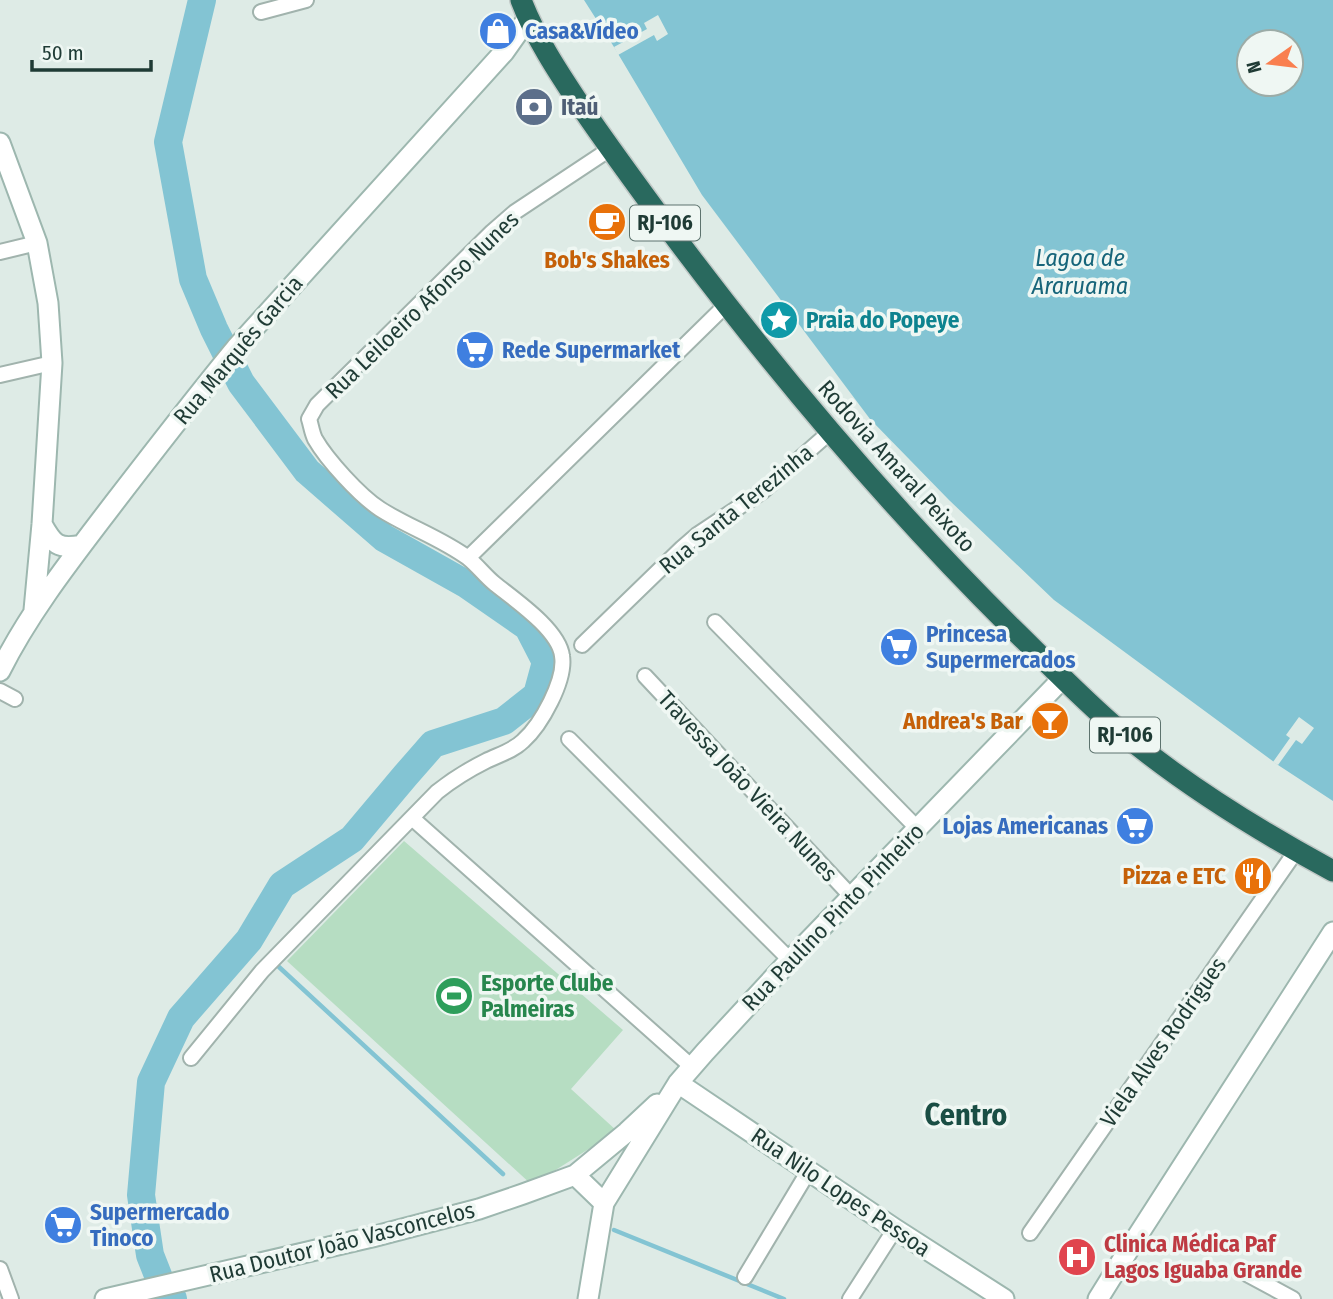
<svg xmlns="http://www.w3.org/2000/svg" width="1333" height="1299" viewBox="0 0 1333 1299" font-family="'Fira Sans Condensed',sans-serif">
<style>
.green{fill:#b6ddc2}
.water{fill:#83c4d3;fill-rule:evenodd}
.pier{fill:#deebe6}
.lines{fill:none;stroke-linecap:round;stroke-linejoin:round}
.stream{stroke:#83c4d3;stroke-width:4.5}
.river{stroke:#83c4d3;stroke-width:28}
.street-casing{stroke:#a1b3ad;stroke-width:18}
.secondary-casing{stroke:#9db7af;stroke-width:23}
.highway-casing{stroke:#c0c8c6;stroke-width:24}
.street{stroke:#fff;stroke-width:14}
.secondary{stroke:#fff;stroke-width:19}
.highway{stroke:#29695e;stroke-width:21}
.labels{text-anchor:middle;stroke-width:7;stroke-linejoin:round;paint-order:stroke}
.shield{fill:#eff7f3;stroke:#5d736e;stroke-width:2}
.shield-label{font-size:21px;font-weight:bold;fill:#1f3b35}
.shop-label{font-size:23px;font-weight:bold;fill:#366cbe;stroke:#eff7f3;text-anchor:start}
.service-label{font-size:23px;font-weight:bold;fill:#4e5e75;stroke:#eff7f3;text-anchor:start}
.food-label{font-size:23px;font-weight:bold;fill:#c56008;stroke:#eff7f3;text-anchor:end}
.street-label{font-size:23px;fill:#1f3b35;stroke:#eff7f3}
.culture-label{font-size:23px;font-weight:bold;fill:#0d838f;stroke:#eff7f3;text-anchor:start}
.leisure-label{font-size:23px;font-weight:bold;fill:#27864d;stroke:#eff7f3;text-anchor:start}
.health-label{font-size:23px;font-weight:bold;fill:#be3a42;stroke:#eff7f3;text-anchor:start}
.water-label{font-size:24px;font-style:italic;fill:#17657a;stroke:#eff7f3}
.district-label{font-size:30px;font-weight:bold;fill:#1a4e44;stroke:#eff7f3}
</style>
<rect width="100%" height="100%" fill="#deebe6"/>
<!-- green -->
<path class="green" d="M 404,841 L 623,1030 L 571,1089 L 617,1131 L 532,1185 L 287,961 Z"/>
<!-- water -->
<path class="water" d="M 584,0 L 1333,0 L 1333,801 L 1278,765 L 1054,600 L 949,500 L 870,419 L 702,195 L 614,47 ZM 1249,42 L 1291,42 L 1291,84 L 1249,84 Z"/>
<!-- pier -->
<path class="pier" d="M 658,15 L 668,34 L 657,41 L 654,35 L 618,55 L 614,47 L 647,29 L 644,23 Z
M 1299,717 L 1314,728 L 1302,744 L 1296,740 L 1278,765 L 1273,762 L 1290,738 L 1286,735 Z"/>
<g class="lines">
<!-- stream -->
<path class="stream" d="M 249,940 L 258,947
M 279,967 L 503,1174
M 614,1230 L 784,1299"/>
<!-- river -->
<path class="river" d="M 173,1299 L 165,1293 L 150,1255 L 141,1195 L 151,1082 L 181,1018 L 249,940 L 282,885 L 352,839 L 405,776 L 433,744 L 504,721 L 537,695 L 546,662 L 528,627 L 466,584 L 384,538 L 307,471 L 241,383 L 214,329 L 193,279 L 168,142 L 202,0"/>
<defs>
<path id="street" d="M 261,12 L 306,0
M 0,252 L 37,243
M 0,375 L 52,363
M 468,558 L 726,305
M 715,622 L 917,828
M 582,645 L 682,548 L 697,535 L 763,491 L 830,432
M 645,676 L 851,896
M 0,691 L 15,699
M 569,739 L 790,960
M 412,818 L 692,1067
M 191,1058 L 262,971 L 437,792 C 452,780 468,770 486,761 C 498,755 513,751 523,741 C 541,725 566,680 562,656 C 559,630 515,600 495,584 C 485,576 478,566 468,558 C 441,538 408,527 380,509 C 360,496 327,460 315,439 C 312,433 311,425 309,419 L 317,405 L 492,232 L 515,212 L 610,149
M 1030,1233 L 1296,851
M 0,1269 L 11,1299
M 1247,1274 L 1293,1299
M 745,1277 L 808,1172
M 850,1299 L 895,1229"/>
<path id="secondary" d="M 0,143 L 37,243 L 48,303 L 52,363 L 42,524 L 34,610
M 42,524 C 53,544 58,550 82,545
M 0,671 C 30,611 73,557 114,503 C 154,451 194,399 236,348 L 504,52 L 528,18
M 678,1083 L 895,1229 L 1004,1299
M 575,1175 L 604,1203
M 105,1299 L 372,1237 L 479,1209 L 523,1194 L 575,1175 L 627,1132 L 657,1104
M 588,1299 L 604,1203 L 678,1083 L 705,1052 L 790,960 L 1063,678
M 1098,1299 L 1131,1246 L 1333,932"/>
<path id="highway" d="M 521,0 C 535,37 558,72 580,105 C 610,149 641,191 672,233 C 776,372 888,505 1011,627 C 1047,662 1082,699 1121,732 C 1186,786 1259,831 1333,871"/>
</defs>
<!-- street casing -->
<use href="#street" class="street-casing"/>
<!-- secondary casing -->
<use href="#secondary" class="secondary-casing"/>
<!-- highway casing -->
<use href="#highway" class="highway-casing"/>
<!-- street -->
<use href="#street" class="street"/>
<!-- secondary -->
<use href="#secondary" class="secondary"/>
<!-- highway -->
<use href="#highway" class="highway"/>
</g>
<!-- icons -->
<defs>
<symbol id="shop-disc" viewBox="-11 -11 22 22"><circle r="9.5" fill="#3f7fe0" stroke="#eff7f3"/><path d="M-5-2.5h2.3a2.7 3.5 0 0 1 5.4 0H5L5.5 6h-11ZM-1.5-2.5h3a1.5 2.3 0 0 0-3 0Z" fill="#fff"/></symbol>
<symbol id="bank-disc" viewBox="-11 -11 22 22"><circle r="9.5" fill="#5c6f8a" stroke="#eff7f3"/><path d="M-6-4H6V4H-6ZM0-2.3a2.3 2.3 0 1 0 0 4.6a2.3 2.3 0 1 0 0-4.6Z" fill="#fff"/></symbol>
<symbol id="cafe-disc" viewBox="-11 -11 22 22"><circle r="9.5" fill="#e8710a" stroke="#eff7f3"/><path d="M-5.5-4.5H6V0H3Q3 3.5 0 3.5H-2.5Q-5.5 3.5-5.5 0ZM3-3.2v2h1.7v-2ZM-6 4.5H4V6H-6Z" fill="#fff"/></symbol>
<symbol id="sight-disc" viewBox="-11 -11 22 22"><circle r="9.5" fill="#0f9aa8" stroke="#eff7f3"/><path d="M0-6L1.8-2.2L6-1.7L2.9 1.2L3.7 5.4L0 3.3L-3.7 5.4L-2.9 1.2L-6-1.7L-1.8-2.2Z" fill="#fff"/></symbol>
<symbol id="supermarket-disc" viewBox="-11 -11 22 22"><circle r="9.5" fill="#3f7fe0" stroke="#eff7f3"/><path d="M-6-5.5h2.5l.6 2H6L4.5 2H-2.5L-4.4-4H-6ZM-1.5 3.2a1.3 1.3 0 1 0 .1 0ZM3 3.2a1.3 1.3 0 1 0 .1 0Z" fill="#fff"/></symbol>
<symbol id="bar-disc" viewBox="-11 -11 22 22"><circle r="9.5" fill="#e8710a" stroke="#eff7f3"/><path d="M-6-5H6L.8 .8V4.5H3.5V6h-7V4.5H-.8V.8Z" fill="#fff"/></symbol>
<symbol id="restaurant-disc" viewBox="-11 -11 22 22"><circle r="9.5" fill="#e8710a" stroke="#eff7f3"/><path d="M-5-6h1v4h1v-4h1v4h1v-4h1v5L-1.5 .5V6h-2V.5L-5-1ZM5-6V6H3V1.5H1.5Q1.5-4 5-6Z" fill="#fff"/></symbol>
<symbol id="stadium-disc" viewBox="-11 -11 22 22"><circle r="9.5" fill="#2e9e5b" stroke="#eff7f3"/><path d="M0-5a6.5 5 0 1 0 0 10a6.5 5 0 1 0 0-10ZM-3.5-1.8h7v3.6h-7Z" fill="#fff"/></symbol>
<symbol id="hospital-disc" viewBox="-11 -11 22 22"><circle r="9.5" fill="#e0444e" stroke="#eff7f3"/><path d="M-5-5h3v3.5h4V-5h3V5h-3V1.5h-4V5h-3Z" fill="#fff"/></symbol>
</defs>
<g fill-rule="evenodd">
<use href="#shop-disc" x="476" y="9" width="44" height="44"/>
<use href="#bank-disc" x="512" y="85" width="44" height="44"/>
<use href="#cafe-disc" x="585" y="200" width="44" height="44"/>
<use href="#sight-disc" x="757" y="298" width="44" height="44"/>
<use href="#supermarket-disc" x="453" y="328" width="44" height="44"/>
<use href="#supermarket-disc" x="877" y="625" width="44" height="44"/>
<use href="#bar-disc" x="1028" y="699" width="44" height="44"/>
<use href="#supermarket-disc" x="1113" y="804" width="44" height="44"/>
<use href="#restaurant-disc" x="1231" y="854" width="44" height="44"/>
<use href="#stadium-disc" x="432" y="974" width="44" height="44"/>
<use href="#supermarket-disc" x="41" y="1203" width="44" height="44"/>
<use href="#hospital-disc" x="1055" y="1235" width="44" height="44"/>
</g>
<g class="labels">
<!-- shield labels -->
<g class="shield">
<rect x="630" y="205.5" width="70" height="35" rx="5"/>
<rect x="1090" y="717.5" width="70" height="35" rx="5"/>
</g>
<g class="shield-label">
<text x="665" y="230">RJ-106</text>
<text x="1125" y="742">RJ-106</text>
</g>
<!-- shop labels -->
<g class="shop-label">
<text x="525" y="39">Casa&amp;Vídeo</text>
<text x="502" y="358">Rede Supermarket</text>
<text x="926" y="642">Princesa<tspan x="926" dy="26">Supermercados</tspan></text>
<text x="1108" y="834" text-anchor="end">Lojas Americanas</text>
<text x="90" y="1220">Supermercado<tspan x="90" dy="26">Tinoco</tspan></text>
</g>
<!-- service labels -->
<g class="service-label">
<text x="561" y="115">Itaú</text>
</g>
<!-- food labels -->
<g class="food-label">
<text x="607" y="268" text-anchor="middle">Bob's Shakes</text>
<text x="1023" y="729">Andrea's Bar</text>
<text x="1226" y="884">Pizza e ETC</text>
</g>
<!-- street labels -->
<g class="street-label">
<text transform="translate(422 305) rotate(-44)" y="8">Rua Leiloeiro Afonso Nunes</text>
<text transform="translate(238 350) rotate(-50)" y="8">Rua Marquês Garcia</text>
<text transform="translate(897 466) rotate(48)" y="8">Rodovia Amaral Peixoto</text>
<text transform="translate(736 509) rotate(-39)" y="8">Rua Santa Terezinha</text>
<text transform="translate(748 786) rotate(47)" y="8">Travessa João Vieira Nunes</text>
<text transform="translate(833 917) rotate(-46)" y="8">Rua Paulino Pinto Pinheiro</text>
<text transform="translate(1163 1042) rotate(-55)" y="8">Viela Alves Rodrigues</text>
<text transform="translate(841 1192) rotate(34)" y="8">Rua Nilo Lopes Pessoa</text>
<text transform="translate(342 1242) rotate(-14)" y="8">Rua Doutor João Vasconcelos</text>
</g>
<!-- culture labels -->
<g class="culture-label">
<text x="806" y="328">Praia do Popeye</text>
</g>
<!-- leisure labels -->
<g class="leisure-label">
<text x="481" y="991">Esporte Clube<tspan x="481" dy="26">Palmeiras</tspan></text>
</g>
<!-- health labels -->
<g class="health-label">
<text x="1104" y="1252">Clinica Médica Paf<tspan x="1104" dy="26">Lagos Iguaba Grande</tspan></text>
</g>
<!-- water labels -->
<g class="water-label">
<text x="1080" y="266">Lagoa de<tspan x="1080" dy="28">Araruama</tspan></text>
</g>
<!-- district labels -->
<g class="district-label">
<text x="966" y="1125">Centro</text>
</g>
</g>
<!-- north arrow -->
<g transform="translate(1270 63) rotate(256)"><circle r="33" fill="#eff7f3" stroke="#9caca7" stroke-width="2"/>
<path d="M0-5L12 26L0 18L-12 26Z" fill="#f97f4f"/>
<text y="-10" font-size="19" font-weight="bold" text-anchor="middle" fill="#1f3b35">N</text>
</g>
<!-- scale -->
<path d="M32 60v10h119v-10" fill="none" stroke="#1f3b35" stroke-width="3.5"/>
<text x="42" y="60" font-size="21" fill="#1f3b35" stroke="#eff7f3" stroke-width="5" paint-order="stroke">50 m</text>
</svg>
